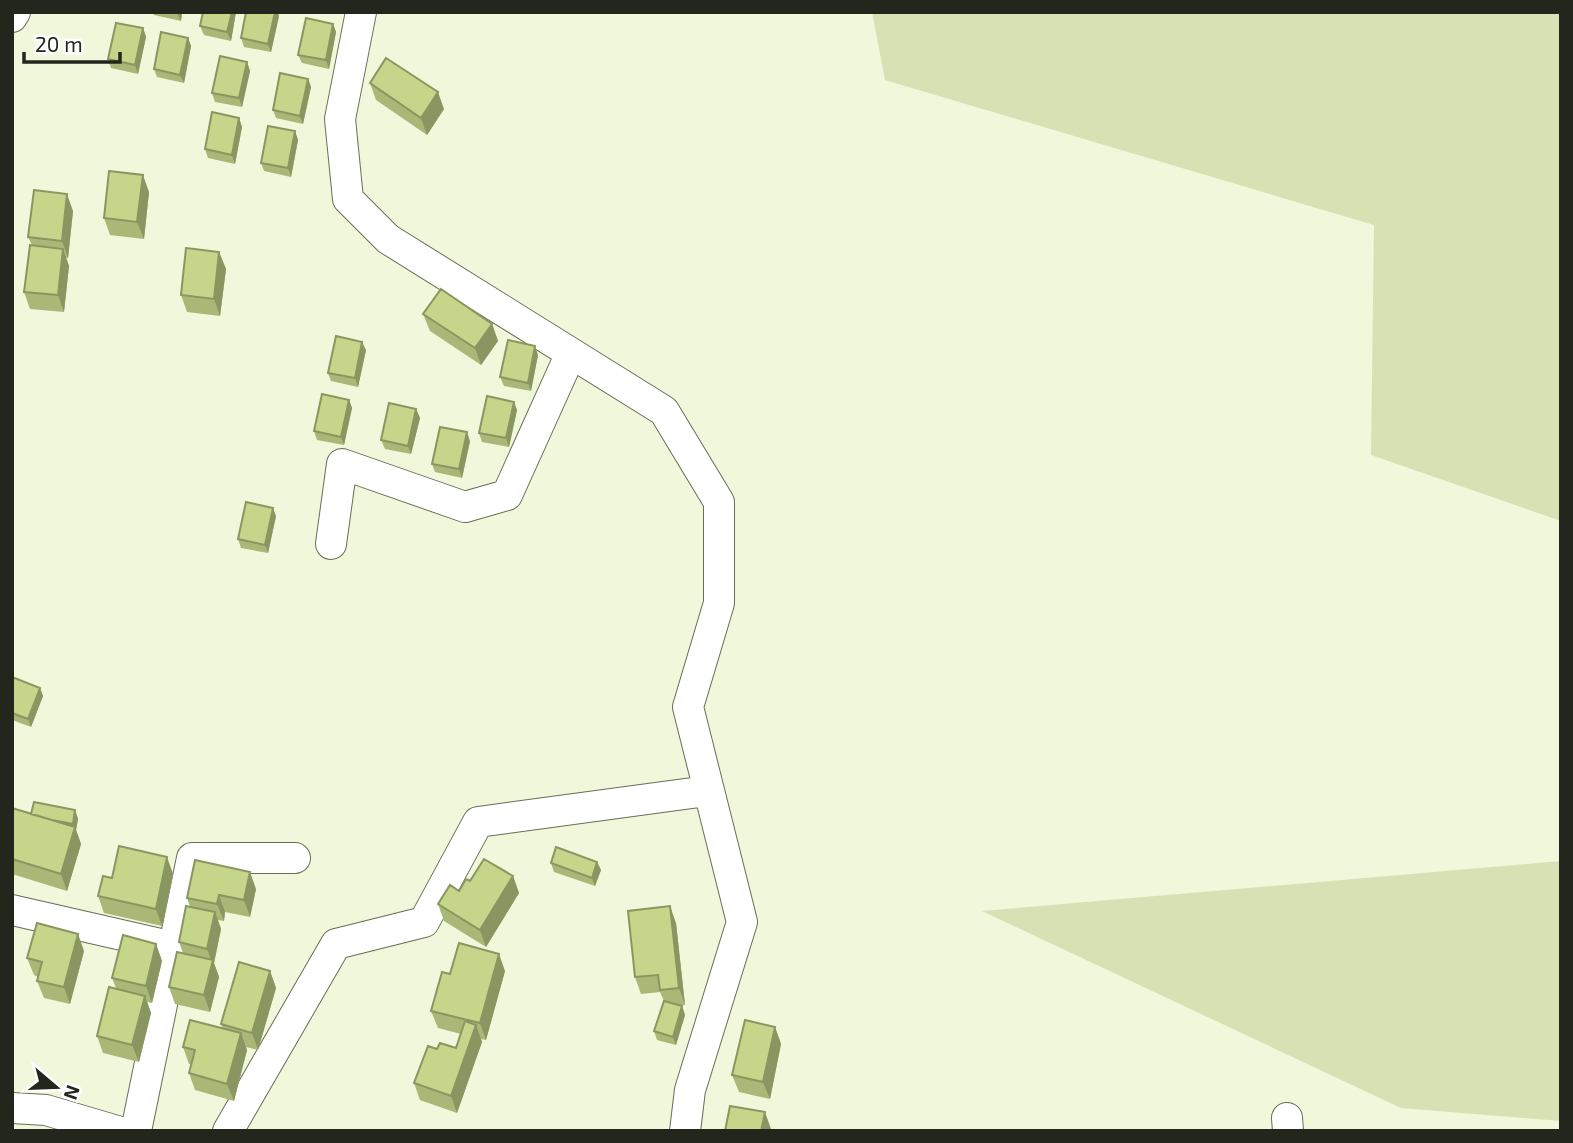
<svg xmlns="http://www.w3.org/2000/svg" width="1573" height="1143" viewBox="0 0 1573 1143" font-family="'Exo 2',sans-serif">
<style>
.green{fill:#d6e2b3}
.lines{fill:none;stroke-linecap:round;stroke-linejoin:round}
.street-casing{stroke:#686e56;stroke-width:32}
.street{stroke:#fff;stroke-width:30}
.wall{fill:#a9b877}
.shaded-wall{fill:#8a9661}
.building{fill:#c5d68a;stroke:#8a9661;stroke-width:2}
</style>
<rect width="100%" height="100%" fill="#f0f7db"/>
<!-- green -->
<path class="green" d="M 872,12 L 1561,12 L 1561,521 L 1371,455 L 1374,225 L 885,80 Z
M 1561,861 L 1561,1121 L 1401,1108 L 982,911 Z"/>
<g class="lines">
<defs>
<path id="street" d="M 361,12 L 340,119 L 348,199 L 388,239 L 664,411 L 719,502 L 719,603 L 688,707 L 742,922 L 690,1090 L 685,1131
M 12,17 L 15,12
M 331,544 L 342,464 L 465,507 L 507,495 L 571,353
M 12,910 L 174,947
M 12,1108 L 46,1110 L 117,1131
M 1287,1118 L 1288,1131
M 136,1131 L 192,858 L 295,858
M 228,1131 L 336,944 L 424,922 L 478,822 L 707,791"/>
</defs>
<!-- street casing -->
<use href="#street" class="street-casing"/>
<!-- street -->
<use href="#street" class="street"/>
</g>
<!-- wall -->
<path class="wall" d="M 152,12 L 182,12 L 181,21 L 154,15 Z
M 236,12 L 231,41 L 204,35 L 200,26 Z
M 279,16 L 271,52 L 244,47 L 241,38 Z
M 333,24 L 336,32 L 329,69 L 302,63 L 298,55 Z
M 143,28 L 146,37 L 138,74 L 111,68 L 108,59 Z
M 188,38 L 191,46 L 184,83 L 157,77 L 154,69 Z
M 247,62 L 250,71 L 242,107 L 215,102 L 212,93 Z
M 308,79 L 311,87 L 303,124 L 276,118 L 273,110 Z
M 370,83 L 444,109 L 427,135 L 376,100 Z
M 239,118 L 242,127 L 235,164 L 208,158 L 205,149 Z
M 295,131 L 298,140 L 291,177 L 264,171 L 261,163 Z
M 149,192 L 144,239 L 110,235 L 104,218 Z
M 73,211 L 68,258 L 66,258 L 69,266 L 64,312 L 30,309 L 24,292 L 32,245 L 28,237 Z
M 219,252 L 226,269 L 220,316 L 187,312 L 181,295 Z
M 423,314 L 492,324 L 498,341 L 481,365 L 430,331 Z
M 366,350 L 358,387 L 331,381 L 328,373 Z
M 538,355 L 531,391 L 504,386 L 500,377 Z
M 349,400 L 352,408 L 344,445 L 317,440 L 314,431 Z
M 514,402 L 517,410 L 509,447 L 482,442 L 479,433 Z
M 416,409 L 420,418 L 411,454 L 385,449 L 381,440 Z
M 470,441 L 462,478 L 435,472 L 432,464 Z
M 276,516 L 268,553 L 241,548 L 238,539 Z
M 12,677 L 40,688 L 43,696 L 31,727 L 12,720 Z
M 12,808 L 31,814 L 75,810 L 78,819 L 76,830 L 81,844 L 67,891 L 12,874 Z
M 597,862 L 601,870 L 595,886 L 554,872 L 551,863 Z
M 173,874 L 162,926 L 104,913 L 98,896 L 112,878 Z
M 513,876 L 519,893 L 486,947 L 444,921 L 438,904 L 459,891 L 470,881 Z
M 256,889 L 250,917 L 225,912 L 224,921 L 218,920 L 221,929 L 214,963 L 219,977 L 210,1012 L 175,1004 L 169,987 L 183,953 L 179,942 L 190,907 L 187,898 Z
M 676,923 L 685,1005 L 679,1005 L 682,1006 L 685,1015 L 676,1045 L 657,1040 L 654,1031 L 664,1001 L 660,992 L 641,994 L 635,977 Z
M 156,944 L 162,961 L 152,1003 L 147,1002 L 151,1013 L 139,1062 L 103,1053 L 97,1036 L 116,988 L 112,978 Z
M 84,951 L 70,1004 L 44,998 L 37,981 L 38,977 L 34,975 L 27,958 Z
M 270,971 L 276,988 L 258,1050 L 246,1047 L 247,1050 L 234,1101 L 195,1090 L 189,1073 L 191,1064 L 189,1064 L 183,1047 L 223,1028 L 221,1024 Z
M 505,971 L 486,1040 L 481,1039 L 482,1042 L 457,1113 L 420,1100 L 414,1083 L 437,1049 L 456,1048 L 461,1034 L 438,1028 L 431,1011 L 450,974 Z
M 775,1027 L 781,1044 L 770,1099 L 739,1092 L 732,1075 Z"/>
<!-- shaded-wall -->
<path class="shaded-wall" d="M 182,12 L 181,21 L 177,13 Z
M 232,12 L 236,12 L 231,41 L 227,32 Z
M 275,12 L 278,12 L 279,16 L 271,52 L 268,44 Z
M 333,24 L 336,32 L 329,69 L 326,60 Z
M 143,28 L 146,37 L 138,74 L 135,65 Z
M 188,38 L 191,46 L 184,83 L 180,75 Z
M 247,62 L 250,71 L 242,107 L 239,98 Z
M 308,79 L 311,87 L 303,124 L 300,116 Z
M 438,92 L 444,109 L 427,135 L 421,118 Z
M 239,118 L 242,127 L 235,164 L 232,155 Z
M 295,131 L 298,140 L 291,177 L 288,168 Z
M 143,175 L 149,192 L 144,239 L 137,222 Z
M 67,194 L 73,211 L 68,258 L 62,241 Z
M 63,249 L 69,266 L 64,312 L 58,295 Z
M 219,252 L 226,269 L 220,316 L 214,299 Z
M 492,324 L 498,341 L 481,365 L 475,348 Z
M 362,342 L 366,350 L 358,387 L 355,378 Z
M 535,346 L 538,355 L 531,391 L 528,383 Z
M 349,400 L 352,408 L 344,445 L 341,437 Z
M 514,402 L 517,410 L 509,447 L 506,438 Z
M 416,409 L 420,418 L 411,454 L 408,446 Z
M 467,432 L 470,441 L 462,478 L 459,469 Z
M 273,508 L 276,516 L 268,553 L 265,545 Z
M 40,688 L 43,696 L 31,727 L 28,719 Z
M 75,810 L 78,819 L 76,830 L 81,844 L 67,891 L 61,874 L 75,830 L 73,824 Z
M 167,857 L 173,874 L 162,926 L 156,909 Z
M 597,862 L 601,870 L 595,886 L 592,878 Z
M 250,872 L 256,889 L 250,917 L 244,900 Z
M 513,876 L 519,893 L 486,947 L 480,930 Z
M 219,895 L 225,912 L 224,921 L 217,904 Z
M 670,906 L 676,923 L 685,1005 L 679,988 Z
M 215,912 L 221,929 L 214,963 L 219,977 L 210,1012 L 204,995 L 212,962 L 207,949 Z
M 78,934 L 84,951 L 70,1004 L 64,987 Z
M 156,944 L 162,961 L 152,1003 L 146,986 Z
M 499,954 L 505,971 L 486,1040 L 480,1023 Z
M 270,971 L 276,988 L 258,1050 L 252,1033 Z
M 145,996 L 151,1013 L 139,1062 L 132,1045 Z
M 682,1006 L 685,1015 L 676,1045 L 673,1037 Z
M 476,1025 L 482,1042 L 457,1113 L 451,1096 Z
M 775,1027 L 781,1044 L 770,1099 L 763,1082 Z
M 241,1033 L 247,1050 L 234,1101 L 227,1084 Z
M 765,1112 L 771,1129 L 770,1131 L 761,1131 Z"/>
<!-- building -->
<path class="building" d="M 203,12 L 232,12 L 227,32 L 200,26 Z
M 246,12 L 275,12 L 268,44 L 241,38 Z
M 306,18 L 333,24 L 326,60 L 298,55 Z
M 116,23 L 143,28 L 135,65 L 108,59 Z
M 161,32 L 188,38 L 180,75 L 154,69 Z
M 220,56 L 247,62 L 239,98 L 212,93 Z
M 386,58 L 438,92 L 421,118 L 370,83 Z
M 280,73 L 308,79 L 300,116 L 273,110 Z
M 212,112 L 239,118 L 232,155 L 205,149 Z
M 268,126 L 295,131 L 288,168 L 261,163 Z
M 109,171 L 143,175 L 137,222 L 104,218 Z
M 34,190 L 67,194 L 62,241 L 28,237 Z
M 30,245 L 63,249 L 58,295 L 24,292 Z
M 186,248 L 219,252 L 214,299 L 181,295 Z
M 441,289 L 492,324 L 475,348 L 423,314 Z
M 336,336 L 362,342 L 355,378 L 328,373 Z
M 508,340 L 535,346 L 528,383 L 500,377 Z
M 322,394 L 349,400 L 341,437 L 314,431 Z
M 487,396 L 514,402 L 506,438 L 479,433 Z
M 389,403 L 416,409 L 408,446 L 381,440 Z
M 440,427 L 467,432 L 459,469 L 432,464 Z
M 246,502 L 273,508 L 265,545 L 238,539 Z
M 12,677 L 40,688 L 28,719 L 12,713 Z
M 34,802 L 75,810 L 73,824 L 52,820 L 31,814 Z
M 12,808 L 75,827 L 61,874 L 12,859 Z
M 119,846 L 167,857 L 156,909 L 98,896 L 103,876 L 112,878 Z
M 556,847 L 597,862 L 592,878 L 551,863 Z
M 484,859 L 513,876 L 480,930 L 438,904 L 450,885 L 459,891 L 466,879 L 470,881 Z
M 195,860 L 250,872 L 244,900 L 219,895 L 217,904 L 187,898 Z
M 186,906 L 215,912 L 207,949 L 179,942 Z
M 670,906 L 679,988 L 660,990 L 658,975 L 635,977 L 628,911 Z
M 37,923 L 78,934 L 64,987 L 37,981 L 42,962 L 27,958 Z
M 123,935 L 156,944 L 146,986 L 112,978 Z
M 459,943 L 499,954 L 480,1023 L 431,1011 L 442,972 L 450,974 Z
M 177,952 L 213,960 L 204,995 L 169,987 Z
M 239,962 L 270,971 L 252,1033 L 221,1024 Z
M 109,987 L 145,996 L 132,1045 L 97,1036 Z
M 664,1001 L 682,1006 L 673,1037 L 654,1031 Z
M 190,1020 L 241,1033 L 227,1084 L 189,1073 L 195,1050 L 183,1047 Z
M 745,1020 L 775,1027 L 763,1082 L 732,1075 Z
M 465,1021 L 476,1025 L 451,1096 L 414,1083 L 428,1046 L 437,1049 L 440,1043 L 456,1048 Z
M 730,1106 L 765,1112 L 761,1131 L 725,1131 Z"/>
<!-- border -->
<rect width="1573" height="1143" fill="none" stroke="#23261c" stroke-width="28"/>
<!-- north arrow -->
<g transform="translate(56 1087) rotate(109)" stroke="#ffffff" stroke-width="5" paint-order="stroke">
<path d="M0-5L12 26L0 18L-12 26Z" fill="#23261c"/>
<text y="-10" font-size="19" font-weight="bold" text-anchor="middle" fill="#23261c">N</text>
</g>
<!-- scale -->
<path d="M24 52v10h96v-10" fill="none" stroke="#23261c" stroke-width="3.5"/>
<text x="35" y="52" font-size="21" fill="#23261c" stroke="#ffffff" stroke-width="5" paint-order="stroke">20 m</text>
</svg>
